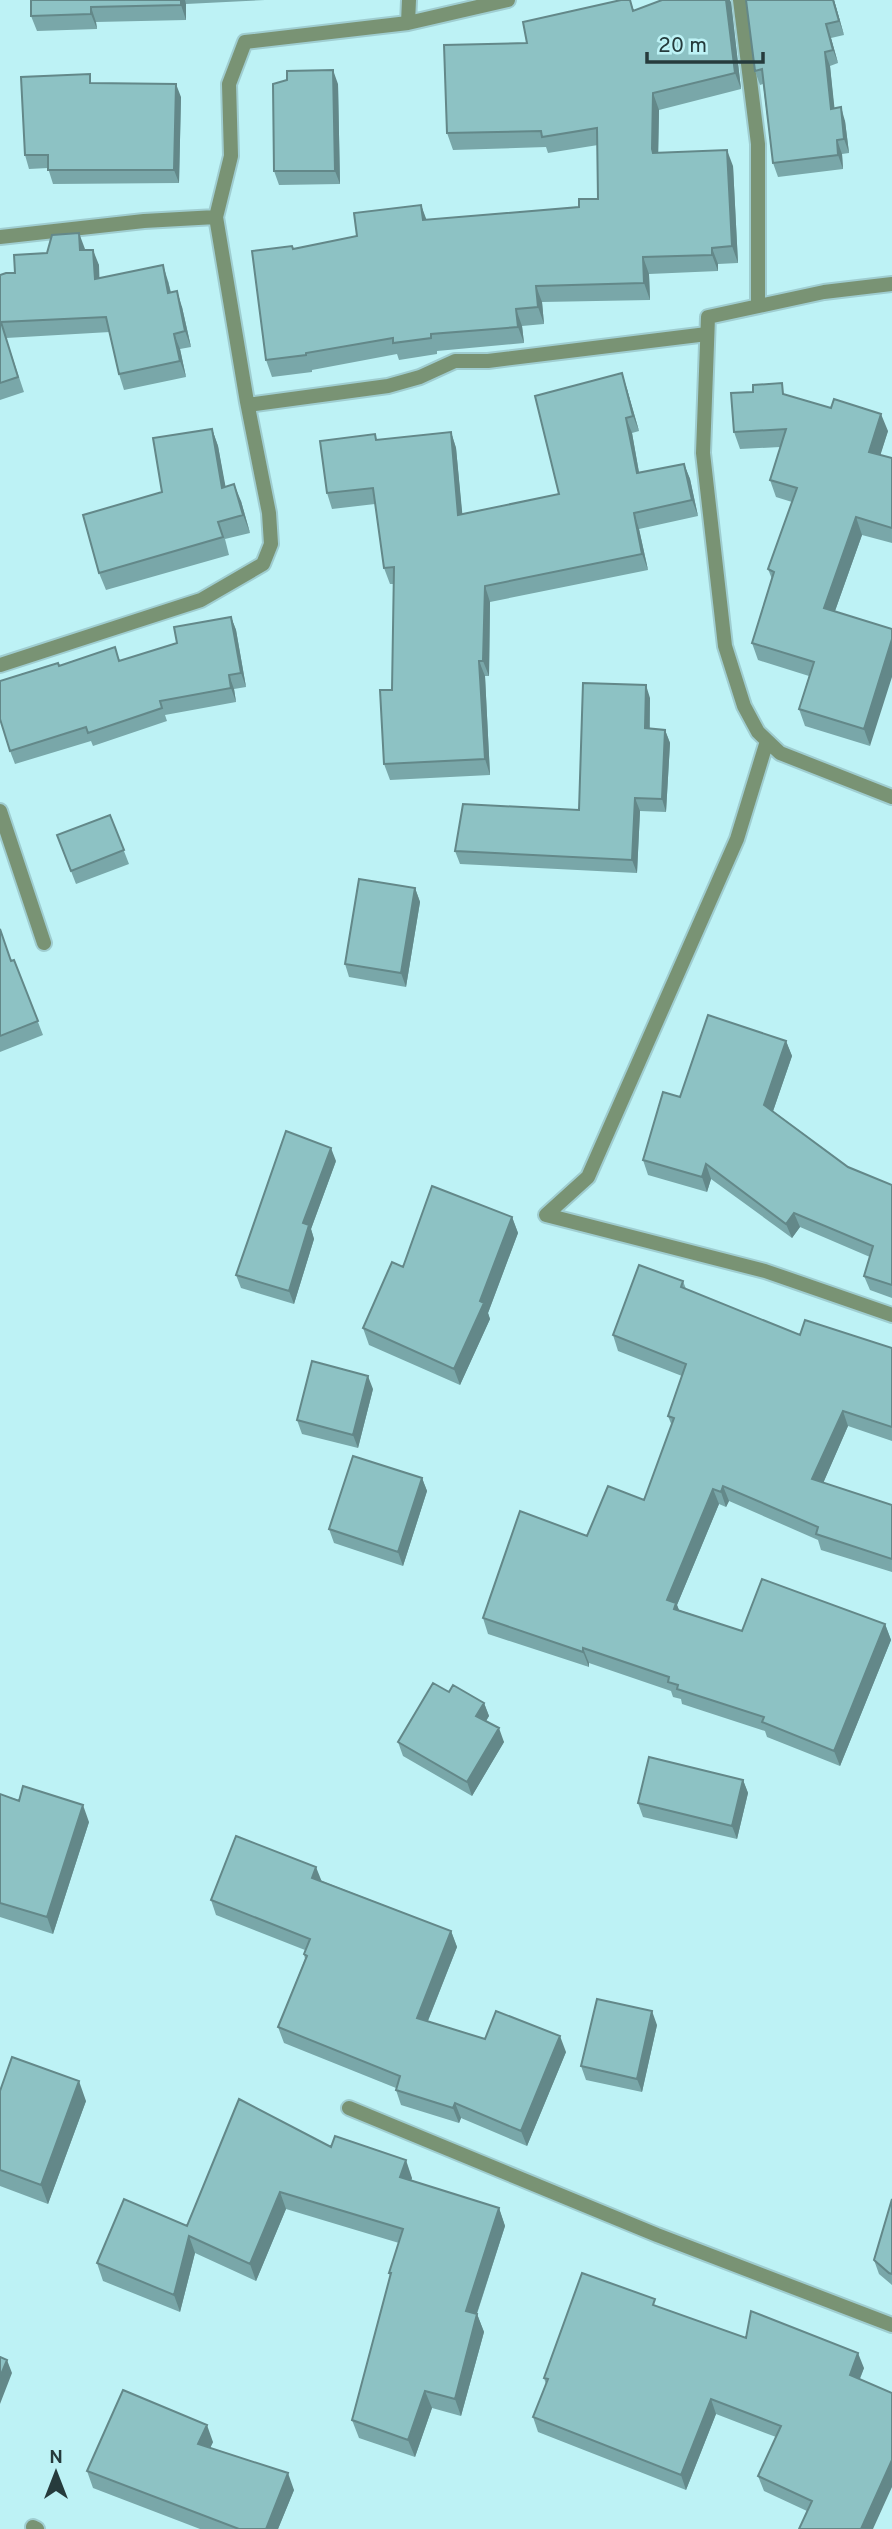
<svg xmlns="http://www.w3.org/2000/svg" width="892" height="2529" viewBox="0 0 892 2529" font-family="Overpass,sans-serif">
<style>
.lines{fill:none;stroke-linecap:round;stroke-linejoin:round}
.minor-casing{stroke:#9fcdd0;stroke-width:18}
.minor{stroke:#799374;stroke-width:14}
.wall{fill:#79a7a9}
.shaded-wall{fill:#638889}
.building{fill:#8dc2c4;stroke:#638889;stroke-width:2}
</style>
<rect width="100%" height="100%" fill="#bdf2f5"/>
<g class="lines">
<defs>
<path id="minor" d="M 740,0 L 758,144 L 758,306
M 408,23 L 508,0
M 216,217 L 231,156 L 229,84 L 245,42 L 408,23 L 409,0
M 0,237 L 144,221 L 216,217 L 247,402 L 269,513 L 271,544 L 263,564 L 201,600 L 0,665
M 892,284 L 824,292 L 708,317 L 703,453 L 725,646 L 744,706 L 758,732 L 780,753 L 892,797
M 248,405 L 388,386 L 420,377 L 455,361 L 488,361 L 707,334
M 767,741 L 737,839 L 588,1177 L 546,1215 L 765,1271 L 892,1315
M 0,811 L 44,943
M 349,2108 L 657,2235 L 892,2325
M 33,2527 L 37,2529"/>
</defs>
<!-- minor casing -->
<use href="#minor" class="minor-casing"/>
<!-- minor -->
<use href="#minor" class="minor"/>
</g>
<!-- wall -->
<path class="wall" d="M 31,0 L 265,0 L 186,4 L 186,20 L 96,22 L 97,29 L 37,31 L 31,16 Z
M 630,0 L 634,11 L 731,2 L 741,89 L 659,110 L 658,153 L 733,166 L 738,263 L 718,264 L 718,271 L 649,274 L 650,300 L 542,302 L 544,324 L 522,326 L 524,343 L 437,351 L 437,354 L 399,360 L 397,354 L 312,370 L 312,372 L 272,377 L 266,360 L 293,249 L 357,236 L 421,205 L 426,220 L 579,207 L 598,199 L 598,145 L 548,153 L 546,147 L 453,150 L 447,133 L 527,43 Z
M 834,0 L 844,35 L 831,38 L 838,63 L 830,66 L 834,108 L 845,121 L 849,153 L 842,154 L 843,169 L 778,177 L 773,163 L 763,84 L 760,85 L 755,71 Z
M 93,83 L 181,97 L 179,183 L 53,184 L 48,168 L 29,169 L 25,155 Z
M 338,84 L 340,184 L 279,185 L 274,171 Z
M 85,249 L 85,250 L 99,265 L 99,278 L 168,281 L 171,292 L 182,307 L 191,347 L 180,349 L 186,377 L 124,390 L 119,374 L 110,332 L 6,338 L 24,392 L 0,400 L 0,275 L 15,273 L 47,253 Z
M 627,389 L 639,431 L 632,433 L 639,473 L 684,464 L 690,479 L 698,516 L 639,529 L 648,570 L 490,602 L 489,676 L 485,676 L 490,775 L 390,780 L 384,764 L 392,690 L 394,584 L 390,584 L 384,568 L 375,504 L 332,509 L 327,493 L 377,440 L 451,432 L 456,448 L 462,514 L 559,494 Z
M 753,392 L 787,395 L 888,431 L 880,455 L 892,458 L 892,543 L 862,535 L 835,611 L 870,746 L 805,726 L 799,709 L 809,676 L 758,660 L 752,643 L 772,579 L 768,569 L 792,502 L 776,497 L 770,480 L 780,447 L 740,449 L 734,432 Z
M 212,429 L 218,446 L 225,487 L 241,501 L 250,533 L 225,539 L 229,555 L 106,590 L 99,573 Z
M 231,617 L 236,630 L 246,687 L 234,689 L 236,702 L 165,715 L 167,721 L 93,746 L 91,741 L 15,764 L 10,751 L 59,666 L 120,661 L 177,643 Z
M 650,698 L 650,729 L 665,730 L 670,743 L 666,812 L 640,811 L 637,873 L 460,864 L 455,851 L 579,810 Z
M 110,815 L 129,864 L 76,884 L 57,835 Z
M 415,888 L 420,902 L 406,987 L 349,977 L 345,964 Z
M 0,928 L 11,961 L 14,960 L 43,1035 L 0,1052 Z
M 786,1041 L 792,1056 L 773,1111 L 848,1167 L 892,1185 L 892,1298 L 870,1290 L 864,1276 L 870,1257 L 800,1227 L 792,1238 L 711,1179 L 707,1192 L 648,1175 L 643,1160 L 680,1097 Z
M 336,1161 L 311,1229 L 314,1239 L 294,1304 L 241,1288 L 236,1275 Z
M 512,1217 L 518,1233 L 488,1313 L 490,1319 L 460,1385 L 369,1345 L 363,1328 L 403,1267 Z
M 683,1281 L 686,1289 L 800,1335 L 892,1348 L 892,1441 L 848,1426 L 823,1483 L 892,1505 L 892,1572 L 821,1550 L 818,1540 L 729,1501 L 726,1507 L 719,1504 L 677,1605 L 679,1610 L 742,1631 L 885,1624 L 891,1640 L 840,1766 L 767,1737 L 765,1731 L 682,1704 L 681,1699 L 673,1697 L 671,1691 L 589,1663 L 589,1667 L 488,1634 L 483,1618 L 587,1536 L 644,1500 L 672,1426 L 668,1416 L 682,1376 L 618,1351 L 613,1335 Z
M 373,1389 L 358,1448 L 302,1434 L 297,1420 Z
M 422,1478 L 427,1491 L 403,1566 L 334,1543 L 329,1529 Z
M 449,1692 L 484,1703 L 489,1716 L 486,1721 L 504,1742 L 472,1796 L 403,1756 L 398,1742 Z
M 743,1780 L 748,1793 L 737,1839 L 643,1817 L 638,1803 Z
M 0,1794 L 89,1822 L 53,1934 L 0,1917 Z
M 322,1881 L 451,1931 L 457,1947 L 428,2021 L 485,2039 L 566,2052 L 527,2146 L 461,2118 L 459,2123 L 401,2105 L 396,2090 L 396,2088 L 284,2043 L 278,2027 L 305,1959 L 304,1954 L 305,1950 L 216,1915 L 211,1900 Z
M 657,2025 L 642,2092 L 586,2080 L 581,2066 Z
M 0,2091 L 86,2101 L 48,2204 L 0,2186 Z
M 331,2147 L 412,2178 L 411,2180 L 499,2208 L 505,2226 L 477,2314 L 484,2332 L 461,2416 L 432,2408 L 415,2457 L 359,2438 L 352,2420 L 390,2276 L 389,2273 L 399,2243 L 286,2209 L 256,2281 L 195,2253 L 180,2312 L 103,2281 L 97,2263 L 187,2226 Z
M 892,2199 L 892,2285 L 879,2274 L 874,2260 Z
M 658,2307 L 746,2338 L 864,2368 L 860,2379 L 892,2393 L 892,2487 L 807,2511 L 764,2491 L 758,2476 L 776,2437 L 716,2414 L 686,2490 L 538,2432 L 533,2417 L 546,2384 L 544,2378 Z
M 213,2442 L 210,2448 L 294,2490 L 278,2529 L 200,2529 L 93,2488 L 87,2471 Z"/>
<!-- shaded-wall -->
<path class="shaded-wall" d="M 181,0 L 185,0 L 186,4 L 186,20 L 181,5 Z
M 726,0 L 730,0 L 731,2 L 741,89 L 735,73 Z
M 833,0 L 834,0 L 844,35 L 839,21 Z
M 91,7 L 96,22 L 97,29 L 91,14 Z
M 826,24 L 831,38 L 838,63 L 833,50 Z
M 825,52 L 830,66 L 836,122 L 831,109 Z
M 333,70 L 338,84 L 340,184 L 335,171 Z
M 176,84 L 181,97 L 179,183 L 174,170 Z
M 653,93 L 659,110 L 658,165 L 652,149 Z
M 841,107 L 845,121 L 849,153 L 844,139 Z
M 837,140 L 842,154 L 843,169 L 838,155 Z
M 727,150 L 733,166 L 738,263 L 732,246 Z
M 421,205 L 427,221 L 423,220 Z
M 79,233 L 85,249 L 86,266 L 80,250 Z
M 712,248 L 718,264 L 718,271 L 712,255 Z
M 93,250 L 99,265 L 100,295 L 95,279 Z
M 643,257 L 649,274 L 650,300 L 644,283 Z
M 163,265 L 168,281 L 174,308 L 168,293 Z
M 536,286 L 542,302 L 544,324 L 538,307 Z
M 177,291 L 182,307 L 191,347 L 185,331 Z
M 516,309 L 522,326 L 524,343 L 518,327 Z
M 174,334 L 180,349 L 186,377 L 180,361 Z
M 622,373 L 627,389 L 639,431 L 633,416 Z
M 881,414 L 888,431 L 876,469 L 869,452 Z
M 626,418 L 632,433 L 642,489 L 637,473 Z
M 212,429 L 218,446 L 229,505 L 222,488 Z
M 451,432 L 456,448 L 464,531 L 458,515 Z
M 684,464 L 690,479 L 698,516 L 692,500 Z
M 234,484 L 241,501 L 250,533 L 243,515 Z
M 634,513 L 639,529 L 648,570 L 642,554 Z
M 856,517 L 862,535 L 830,625 L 824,608 Z
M 485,586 L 490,602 L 489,676 L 483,661 Z
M 231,617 L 236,630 L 246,687 L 241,673 Z
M 892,639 L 892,677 L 870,746 L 864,729 Z
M 479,661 L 485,676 L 490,775 L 485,759 Z
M 229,675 L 234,689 L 236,702 L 231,688 Z
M 646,685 L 650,698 L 649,741 L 645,728 Z
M 665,730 L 670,743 L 666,812 L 662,799 Z
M 635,798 L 640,811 L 637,873 L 632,860 Z
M 415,888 L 420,902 L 406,987 L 401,973 Z
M 786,1041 L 792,1056 L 770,1120 L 764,1105 Z
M 331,1148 L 336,1161 L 311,1229 L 314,1239 L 294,1304 L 289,1291 L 303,1223 Z
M 706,1164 L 711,1179 L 707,1192 L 702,1177 Z
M 794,1213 L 800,1227 L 792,1238 L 786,1224 Z
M 512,1217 L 518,1233 L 488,1313 L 490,1319 L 460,1385 L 454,1369 Z
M 368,1376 L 373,1389 L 358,1448 L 353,1435 Z
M 843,1411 L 848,1426 L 818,1495 L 812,1479 Z
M 422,1478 L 427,1491 L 403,1566 L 398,1552 Z
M 723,1486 L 729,1501 L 726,1507 L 721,1492 Z
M 713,1489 L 719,1504 L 677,1605 L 682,1618 L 667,1600 Z
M 885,1624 L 891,1640 L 840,1766 L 834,1751 Z
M 583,1648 L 589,1663 L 589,1667 L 583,1652 Z
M 484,1703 L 489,1716 L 481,1729 L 476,1716 Z
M 499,1728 L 504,1742 L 472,1796 L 467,1782 Z
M 743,1780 L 748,1793 L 737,1839 L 732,1826 Z
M 83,1805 L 89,1822 L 53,1934 L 47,1917 Z
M 316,1867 L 322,1882 L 312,1878 Z
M 451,1931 L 457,1947 L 423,2033 L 417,2018 Z
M 652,2011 L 657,2025 L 642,2092 L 637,2079 Z
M 560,2036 L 566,2052 L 527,2146 L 521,2131 Z
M 79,2081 L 86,2101 L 48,2204 L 41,2185 Z
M 455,2103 L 461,2118 L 459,2123 L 453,2108 Z
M 406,2160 L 412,2178 L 407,2194 L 400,2177 Z
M 280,2192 L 286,2209 L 256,2281 L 250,2264 Z
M 499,2208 L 505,2226 L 472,2328 L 466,2311 Z
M 189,2236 L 195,2253 L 180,2312 L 174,2295 Z
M 477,2314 L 484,2332 L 461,2416 L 455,2399 Z
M 858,2353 L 864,2368 L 855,2390 L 850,2375 Z
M 7,2360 L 12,2373 L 0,2404 L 0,2377 Z
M 425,2391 L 432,2408 L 415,2457 L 408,2440 Z
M 711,2399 L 716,2414 L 686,2490 L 681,2475 Z
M 207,2425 L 213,2442 L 204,2461 L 198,2444 Z
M 892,2460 L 892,2487 L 873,2529 L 861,2529 Z
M 288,2473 L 294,2490 L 278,2529 L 266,2529 Z"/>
<!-- building -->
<path class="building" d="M 31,0 L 181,0 L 181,5 L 91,7 L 91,14 L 31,16 Z
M 621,0 L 630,0 L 633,11 L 662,0 L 726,0 L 735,73 L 653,93 L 652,149 L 653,153 L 727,150 L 732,246 L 712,248 L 712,255 L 643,257 L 644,283 L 536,286 L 538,307 L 516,309 L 518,327 L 431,334 L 431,338 L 393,343 L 393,338 L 306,353 L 306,355 L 266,360 L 252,251 L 292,246 L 293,249 L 357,236 L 354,213 L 421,205 L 423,220 L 579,207 L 579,199 L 598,199 L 597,128 L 542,137 L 541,131 L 447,133 L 444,45 L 527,43 L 523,22 Z
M 746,0 L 833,0 L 839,21 L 826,24 L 833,50 L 825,52 L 831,109 L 841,107 L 844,139 L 837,140 L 838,155 L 773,163 L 762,69 L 755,71 Z
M 333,70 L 335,171 L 274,171 L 273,84 L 287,80 L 287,71 Z
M 90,74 L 90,83 L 176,84 L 174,170 L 48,170 L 48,155 L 25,155 L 21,77 Z
M 79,233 L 80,250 L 93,250 L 95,279 L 163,265 L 168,293 L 177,291 L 185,331 L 174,334 L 180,361 L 119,374 L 106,317 L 1,322 L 18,377 L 0,383 L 0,275 L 6,273 L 15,273 L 14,255 L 47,253 L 52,235 Z
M 622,373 L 633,416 L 626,418 L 637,473 L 684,464 L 692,500 L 634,513 L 642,554 L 485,586 L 483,661 L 479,661 L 485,759 L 384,764 L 380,690 L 392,690 L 394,567 L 384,568 L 373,488 L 327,493 L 320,441 L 375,434 L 376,440 L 451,432 L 458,515 L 559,494 L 535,396 Z
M 782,383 L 783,394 L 831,408 L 834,399 L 881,414 L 869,452 L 892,458 L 892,528 L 856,517 L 824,608 L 892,629 L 892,639 L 864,729 L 799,709 L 814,662 L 752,643 L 774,572 L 768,569 L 797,488 L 770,480 L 786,429 L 734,432 L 731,393 L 753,392 L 753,385 Z
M 212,429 L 222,488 L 234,484 L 243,515 L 218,522 L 223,537 L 99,573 L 83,515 L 162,492 L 153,438 Z
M 231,617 L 241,673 L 229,675 L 231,688 L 160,701 L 162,708 L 88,733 L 86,727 L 10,751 L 0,719 L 0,681 L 58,663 L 59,666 L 115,647 L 119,661 L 177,643 L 174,627 Z
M 583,683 L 646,685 L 645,728 L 665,730 L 662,799 L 635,798 L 632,860 L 455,851 L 463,804 L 579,810 Z
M 110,815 L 124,850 L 71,871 L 57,835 Z
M 359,879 L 415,888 L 401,973 L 345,964 Z
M 0,929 L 11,961 L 14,960 L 38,1021 L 0,1036 Z
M 708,1015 L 786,1041 L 764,1105 L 848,1167 L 892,1185 L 892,1285 L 864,1276 L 873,1246 L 794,1213 L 786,1224 L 706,1164 L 702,1177 L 643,1160 L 663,1092 L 680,1097 Z
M 286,1131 L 331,1148 L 303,1223 L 309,1225 L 289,1291 L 236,1275 Z
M 432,1186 L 512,1217 L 480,1301 L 484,1303 L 454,1369 L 363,1328 L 392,1262 L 403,1267 Z
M 639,1265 L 683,1281 L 681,1287 L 800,1335 L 805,1320 L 892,1348 L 892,1427 L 843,1411 L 812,1479 L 892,1505 L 892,1559 L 816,1534 L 818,1527 L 723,1486 L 721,1492 L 713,1489 L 667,1600 L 676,1603 L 674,1609 L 742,1631 L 762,1579 L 885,1624 L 834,1751 L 762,1722 L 764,1717 L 677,1689 L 678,1685 L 668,1682 L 669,1677 L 583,1648 L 583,1652 L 483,1618 L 520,1511 L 587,1536 L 608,1486 L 644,1500 L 674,1418 L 668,1416 L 686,1364 L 613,1335 Z
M 312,1361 L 368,1376 L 353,1435 L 297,1420 Z
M 353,1456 L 422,1478 L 398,1552 L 329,1529 Z
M 433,1683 L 449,1692 L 453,1685 L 484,1703 L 476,1716 L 499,1728 L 467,1782 L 398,1742 Z
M 649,1757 L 743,1780 L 732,1826 L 638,1803 Z
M 23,1786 L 83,1805 L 47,1917 L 0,1903 L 0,1794 L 19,1801 Z
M 236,1836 L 316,1867 L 312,1878 L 451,1931 L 417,2018 L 485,2039 L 496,2011 L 560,2036 L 521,2131 L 455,2103 L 453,2108 L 396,2090 L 400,2076 L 278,2027 L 307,1956 L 304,1954 L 310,1939 L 211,1900 Z
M 597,1999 L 652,2011 L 637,2079 L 581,2066 Z
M 12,2057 L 79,2081 L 41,2185 L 0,2170 L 0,2091 Z
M 239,2099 L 331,2147 L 335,2136 L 406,2160 L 400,2177 L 499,2208 L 466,2311 L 477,2314 L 455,2399 L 425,2391 L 408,2440 L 352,2420 L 391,2273 L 389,2273 L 403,2229 L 280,2192 L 250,2264 L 189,2236 L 174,2295 L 97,2263 L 124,2199 L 187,2226 Z
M 892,2199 L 892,2274 L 889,2273 L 874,2260 Z
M 582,2273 L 655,2299 L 653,2305 L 746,2338 L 751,2311 L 858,2353 L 850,2375 L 892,2393 L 892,2460 L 861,2529 L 799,2529 L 812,2501 L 758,2476 L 781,2426 L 711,2399 L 681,2475 L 533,2417 L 548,2379 L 544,2378 Z
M 0,2357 L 7,2360 L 0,2377 Z
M 123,2390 L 207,2425 L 198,2444 L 288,2473 L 266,2529 L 239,2529 L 87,2471 Z"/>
<!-- north arrow -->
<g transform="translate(56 2473)" stroke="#bdf2f5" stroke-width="5" paint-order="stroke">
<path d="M0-5L12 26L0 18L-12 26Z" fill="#263b3c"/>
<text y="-10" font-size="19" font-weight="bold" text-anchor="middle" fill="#263b3c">N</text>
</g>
<!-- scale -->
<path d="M647 52v10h116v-10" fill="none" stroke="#263b3c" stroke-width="3.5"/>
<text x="658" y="52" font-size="21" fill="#263b3c" stroke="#bdf2f5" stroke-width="5" paint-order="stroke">20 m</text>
</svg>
